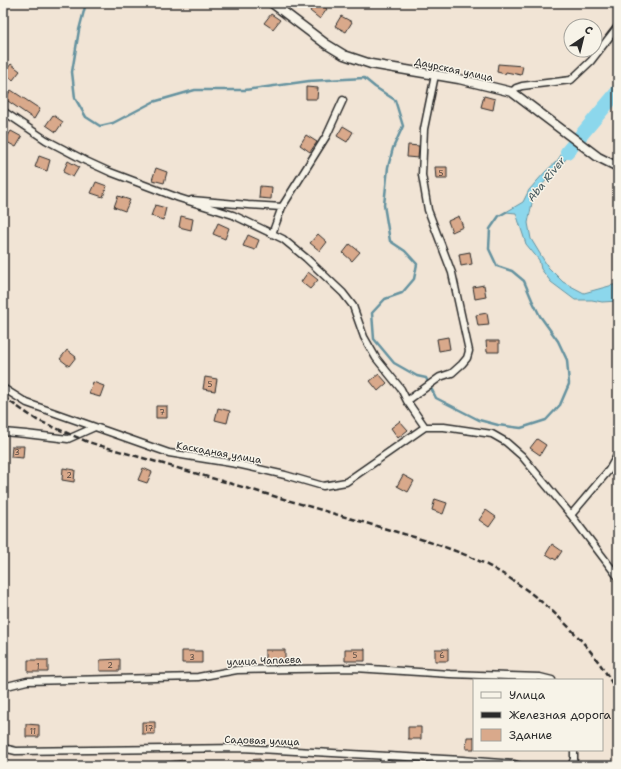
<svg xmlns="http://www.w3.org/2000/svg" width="621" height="769" viewBox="0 0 621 769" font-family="'Shantell Sans',sans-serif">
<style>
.water{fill:#8cd7ec;stroke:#65929f}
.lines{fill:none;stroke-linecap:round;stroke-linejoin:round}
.stream{stroke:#65929f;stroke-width:2.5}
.river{stroke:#8cd7ec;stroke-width:14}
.building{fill:#d9a98b;stroke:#2b2b2b}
.minor-casing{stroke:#2b2b2b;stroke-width:9}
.tertiary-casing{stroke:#2b2b2b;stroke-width:11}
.minor{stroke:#f7f3e8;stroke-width:6}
.tertiary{stroke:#f7f3e8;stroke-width:8}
.rail{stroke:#2b2b2b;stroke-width:2.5;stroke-dasharray:6 3;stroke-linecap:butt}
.labels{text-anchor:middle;stroke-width:3;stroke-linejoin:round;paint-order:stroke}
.number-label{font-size:8px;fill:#564a43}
.street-label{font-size:10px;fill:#2b2b2b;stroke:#f7f3e8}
.water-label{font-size:11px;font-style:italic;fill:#43565b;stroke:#f7f3e8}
</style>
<rect width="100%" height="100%" fill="#f1e4d5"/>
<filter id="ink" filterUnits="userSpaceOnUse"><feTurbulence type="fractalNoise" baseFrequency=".025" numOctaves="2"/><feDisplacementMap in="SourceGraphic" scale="8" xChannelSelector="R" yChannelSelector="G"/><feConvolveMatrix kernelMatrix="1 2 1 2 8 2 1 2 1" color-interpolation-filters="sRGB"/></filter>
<g filter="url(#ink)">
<!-- water -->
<path class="water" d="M 571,140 L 578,146 L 541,186 L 533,198 L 528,223 L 531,239 L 548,267 L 563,282 L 584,293 L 613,285 L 618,285 L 618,301 L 602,302 L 592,300 L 575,300 L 551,282 L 541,269 L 539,260 L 526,244 L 516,213 L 506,212 L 523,202 L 529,190 L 545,172 L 557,161 Z"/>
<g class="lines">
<!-- stream -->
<path class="stream" d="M 86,3 L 79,30 L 72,72 L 75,98 L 86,117 L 100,126 L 113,123 L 153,102 L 195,90 L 245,90 L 309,81 L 364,78 L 375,87 L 395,100 L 403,126 L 393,148 L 388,167 L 384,205 L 390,241 L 405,251 L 417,264 L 414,279 L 402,293 L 385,299 L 372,313 L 374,339 L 394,363 L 417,376 L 426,378 L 436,398 L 479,420 L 498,425 L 521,428 L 546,420 L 560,405 L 569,384 L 567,360 L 558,341 L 540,316 L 532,300 L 524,281 L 512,271 L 497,266 L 489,249 L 490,229 L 499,216 L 506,212"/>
<!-- river -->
<path class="river" d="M 567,152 L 618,91"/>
</g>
<!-- building -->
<path class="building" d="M 304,3 L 319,3 L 327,9 L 320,19 L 310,11 L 312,8 Z
M 271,14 L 280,20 L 273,29 L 264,23 Z
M 341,16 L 352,22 L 346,32 L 335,26 Z
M 11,64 L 20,71 L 13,80 L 4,73 Z
M 498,64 L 523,66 L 521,75 L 506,72 L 505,74 L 497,72 Z
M 306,87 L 318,88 L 317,99 L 306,99 Z
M 11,90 L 40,109 L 34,119 L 5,99 Z
M 484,96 L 495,99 L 493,110 L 481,107 Z
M 53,115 L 63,122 L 56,132 L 46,125 Z
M 343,126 L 353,132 L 347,142 L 337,136 Z
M 11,131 L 22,137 L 16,147 L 5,141 Z
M 306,135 L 317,142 L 310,152 L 300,145 Z
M 408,145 L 419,146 L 418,158 L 407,157 Z
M 39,156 L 50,160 L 47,171 L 35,167 Z
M 68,161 L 79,167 L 73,177 L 63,172 Z
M 435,167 L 447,167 L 447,179 L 436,179 Z
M 156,168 L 167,172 L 164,183 L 152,180 Z
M 96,182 L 107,186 L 103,197 L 91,193 Z
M 260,186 L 272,187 L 271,199 L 259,198 Z
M 118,196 L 130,200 L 125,211 L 114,207 Z
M 155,205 L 166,208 L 163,220 L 151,216 Z
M 181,216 L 193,219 L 191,230 L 179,227 Z
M 459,216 L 463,227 L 452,232 L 448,221 Z
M 218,223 L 229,228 L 225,239 L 213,234 Z
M 318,234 L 327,242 L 320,251 L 310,243 Z
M 248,235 L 259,240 L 255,250 L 243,246 Z
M 350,244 L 360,252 L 352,261 L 343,253 Z
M 470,252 L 472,264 L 461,266 L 459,254 Z
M 308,272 L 318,280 L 310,289 L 301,282 Z
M 484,285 L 486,297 L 475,299 L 473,287 Z
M 487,313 L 489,325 L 478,326 L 476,315 Z
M 448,337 L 450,349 L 439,351 L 437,339 Z
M 486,341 L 499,341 L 499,352 L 487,352 Z
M 67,350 L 76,357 L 69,366 L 60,359 Z
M 379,374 L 387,383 L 378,391 L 370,381 Z
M 205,377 L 217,379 L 215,391 L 203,389 Z
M 93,382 L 104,386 L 100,397 L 89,394 Z
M 156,406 L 167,406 L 167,418 L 156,418 Z
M 218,408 L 230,411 L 227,423 L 215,420 Z
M 400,421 L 408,430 L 398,438 L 391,428 Z
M 537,439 L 546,445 L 540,455 L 530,448 Z
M 12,446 L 24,446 L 23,458 L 11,457 Z
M 63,468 L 75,470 L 74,482 L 62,480 Z
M 143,468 L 152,472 L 147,483 L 138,480 Z
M 403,475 L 414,481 L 408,492 L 397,486 Z
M 435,499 L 447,503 L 443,514 L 432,510 Z
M 486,510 L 496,517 L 489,527 L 479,520 Z
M 552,544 L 562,551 L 556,560 L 546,554 Z
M 345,649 L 365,649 L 365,661 L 345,661 Z
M 435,649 L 448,649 L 448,661 L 435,661 Z
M 265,650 L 285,650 L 285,661 L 265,661 Z
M 182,651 L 202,651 L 202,663 L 182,663 Z
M 120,659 L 120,671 L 100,671 L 100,660 Z
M 28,660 L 48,660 L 48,672 L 28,672 Z
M 142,722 L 155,722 L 155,734 L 142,734 Z
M 26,724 L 39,725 L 39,737 L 26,737 Z
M 408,727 L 421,727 L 421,739 L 408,739 Z
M 467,737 L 474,737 L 474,749 L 466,749 Z
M 260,759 L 261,766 L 248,766 L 248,760 Z
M 184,760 L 185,766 L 167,766 L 166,762 Z"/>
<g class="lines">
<defs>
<path id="minor" d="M 435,75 L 424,129 L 422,175 L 428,210 L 452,273 L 469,351 L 467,358 L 462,364 L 452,373 L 440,377 L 407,401 L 425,427 L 444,427 L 492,434 L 506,442 L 522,456 L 571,515 L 609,470 L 618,454
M 512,92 L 516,88 L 522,86 L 571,80 L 591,61 L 618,26
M 3,111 L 46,140 L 86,161 L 110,172 L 179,198 L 233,215 L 283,239 L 306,258 L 343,293 L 353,306 L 364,337 L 376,358 L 401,389 L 407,401
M 192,200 L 248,205 L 282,207
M 272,234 L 282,207 L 327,135 L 343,100
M 3,388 L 27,403 L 169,453 L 237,464 L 285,475 L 323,486 L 346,482 L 425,427
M 3,432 L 26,434 L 68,439 L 95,427
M 571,515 L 618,577
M 3,687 L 27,681 L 198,677 L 237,670 L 355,668 L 450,674 L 540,677 L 552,680
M 3,748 L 16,751 L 241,748 L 462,760 L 514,764 L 520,766
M 383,766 L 384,756
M 571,766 L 574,759 L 574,750"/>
<path id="tertiary" d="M 272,3 L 326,44 L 344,55 L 371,64 L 459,79 L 512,92 L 598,157 L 618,167"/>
</defs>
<!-- minor casing -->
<use href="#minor" class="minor-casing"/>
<!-- tertiary casing -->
<use href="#tertiary" class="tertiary-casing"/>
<!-- minor -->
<use href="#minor" class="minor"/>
<!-- tertiary -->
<use href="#tertiary" class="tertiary"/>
<!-- rail -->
<path class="rail" d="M 3,397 L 37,420 L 88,442 L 414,537 C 442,546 471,555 496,570 C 541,595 597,648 618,695"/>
</g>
</g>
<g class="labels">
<!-- number labels -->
<g class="number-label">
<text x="441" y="176">5</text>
<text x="210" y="387">5</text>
<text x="162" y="415">7</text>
<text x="17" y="455">3</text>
<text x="69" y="478">2</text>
<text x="355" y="658">5</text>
<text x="442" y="658">6</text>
<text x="192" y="660">3</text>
<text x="110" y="668">2</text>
<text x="38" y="669">1</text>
<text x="149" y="731">17</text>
<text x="33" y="734">11</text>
</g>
<!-- street labels -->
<g class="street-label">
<text transform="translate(454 69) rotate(12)" y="4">Даурская улица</text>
<text transform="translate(219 452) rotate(10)" y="4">Каскадная улица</text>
<text transform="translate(264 660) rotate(-2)" y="4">улица Чапаева</text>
<text transform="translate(262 740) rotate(2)" y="4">Садовая улица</text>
</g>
<!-- water labels -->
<g class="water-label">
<text transform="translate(546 179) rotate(-51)" y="4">Aba River</text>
</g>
</g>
<!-- margin -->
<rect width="621" height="769" fill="none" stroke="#f7f3e8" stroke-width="16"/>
<rect x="8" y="8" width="605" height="753" fill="none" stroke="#2b2b2b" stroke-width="1.5" filter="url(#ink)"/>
<!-- legend -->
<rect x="473" y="679" width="130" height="72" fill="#f7f3e8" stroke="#a5a39c"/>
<rect x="481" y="692" width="20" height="6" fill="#f7f3e8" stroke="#a5a39c"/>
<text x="509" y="699" font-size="12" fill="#2b2b2b">Улица</text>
<rect x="481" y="712" width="20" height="6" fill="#2b2b2b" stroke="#a5a39c"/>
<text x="509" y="719" font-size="12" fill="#2b2b2b">Железная дорога</text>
<rect x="481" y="729" width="20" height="12" fill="#d9a98b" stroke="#a5a39c"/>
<text x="509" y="739" font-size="12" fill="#2b2b2b">Здание</text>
<!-- north arrow -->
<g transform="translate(583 38) rotate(35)"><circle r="19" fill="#f7f3e8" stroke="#a5a39c"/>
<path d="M0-3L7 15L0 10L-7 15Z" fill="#2b2b2b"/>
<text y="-6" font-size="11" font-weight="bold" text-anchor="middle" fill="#2b2b2b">С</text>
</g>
</svg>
